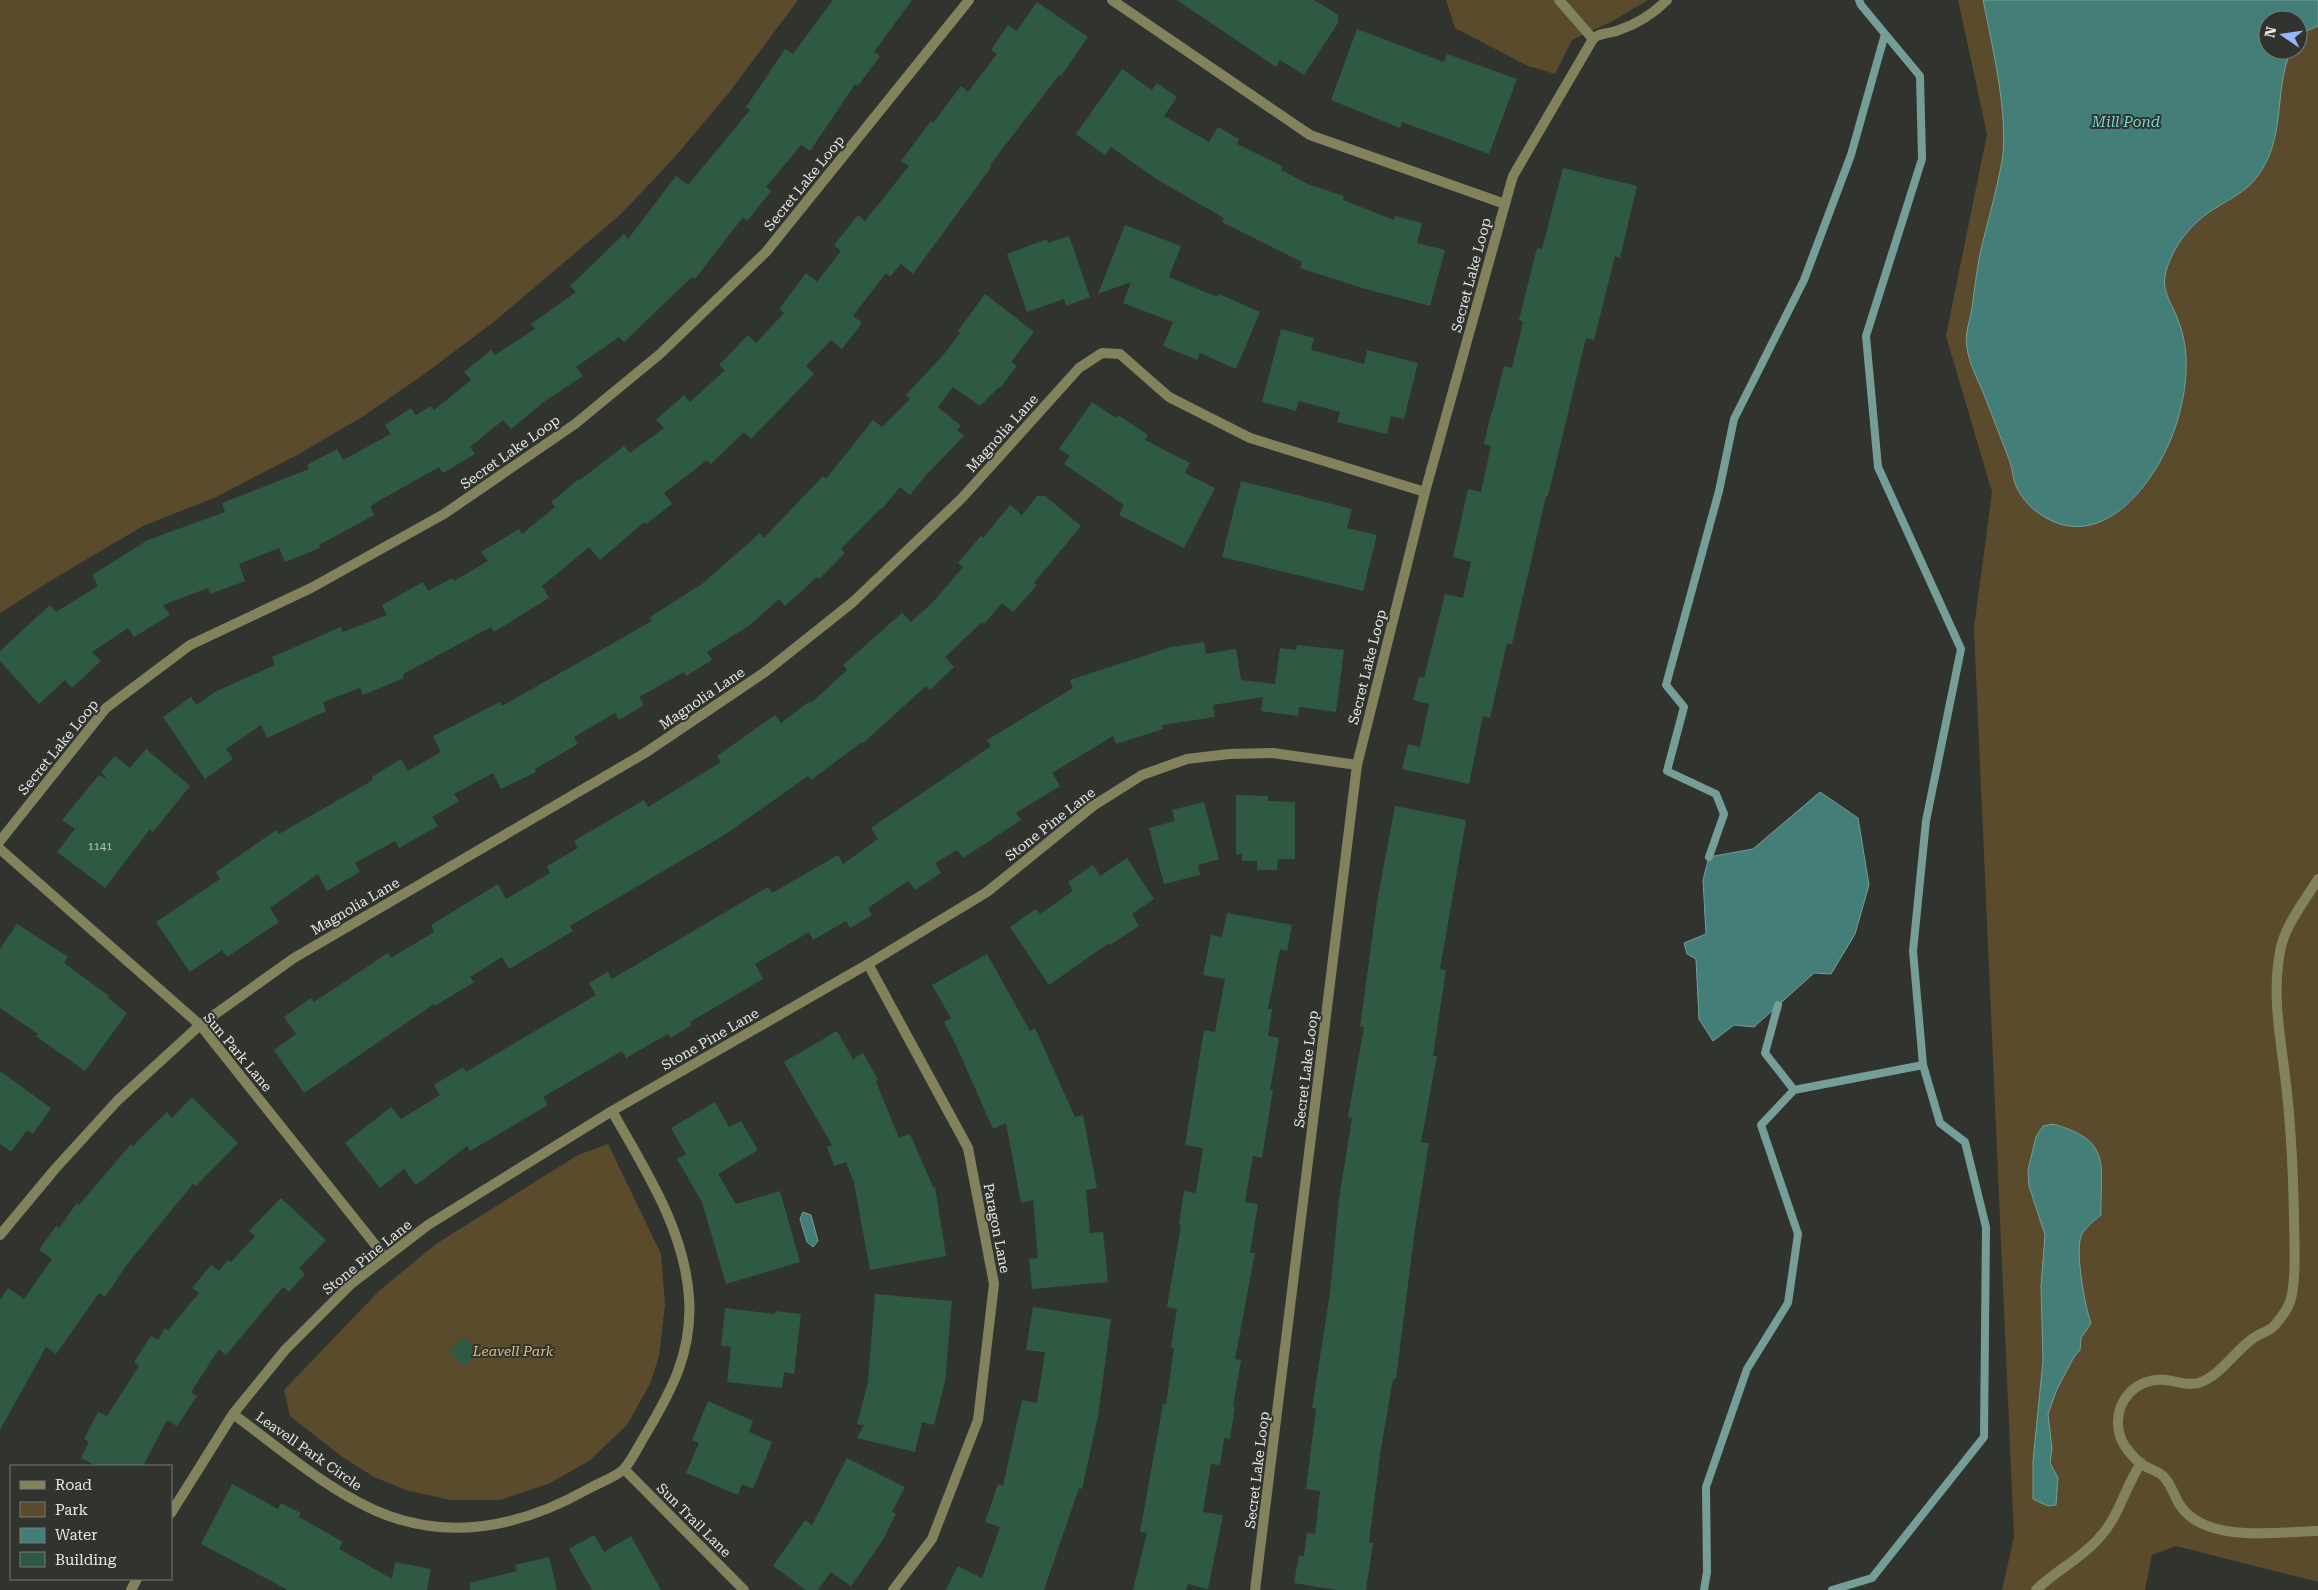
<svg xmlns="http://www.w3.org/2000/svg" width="2318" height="1590" viewBox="0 0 2318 1590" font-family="'Roboto Serif',serif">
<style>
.green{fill:#5a4b2d;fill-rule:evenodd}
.water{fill:#447e78;stroke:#759e99}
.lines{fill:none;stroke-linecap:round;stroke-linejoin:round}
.stream{stroke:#759e99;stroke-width:8}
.building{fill:#2e5a44}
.lane{stroke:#82835c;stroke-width:10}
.street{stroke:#82835c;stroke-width:10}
.labels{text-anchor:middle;stroke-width:4;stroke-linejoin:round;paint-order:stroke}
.number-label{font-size:11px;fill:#b8c4bd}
.street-label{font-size:14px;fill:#e6e8e5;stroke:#31332f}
.park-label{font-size:14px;font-style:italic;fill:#e1be7d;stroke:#31332f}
.water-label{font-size:15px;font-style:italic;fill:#76d6cc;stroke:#31332f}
</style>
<rect width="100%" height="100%" fill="#31332f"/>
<!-- green -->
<path class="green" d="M 0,0 L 798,0 L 728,94 L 673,159 L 621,214 L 495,321 L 423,375 L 362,417 L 299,454 L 216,497 L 143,526 L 50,581 L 0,613 Z
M 1446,0 L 1648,0 L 1611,22 L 1572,40 L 1555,74 L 1528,66 L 1455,28 Z
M 1958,0 L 2318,0 L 2318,1582 L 2176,1546 L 2152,1555 L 2145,1590 L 2002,1590 L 2014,1537 L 1974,628 L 1992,492 L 1946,336 L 1987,134 ZM 2268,20 L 2298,20 L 2298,50 L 2268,50 Z
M 608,1144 L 661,1254 L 665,1305 L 659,1356 L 650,1384 L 627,1425 L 589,1461 L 548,1484 L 500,1500 L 451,1500 L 409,1491 L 374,1477 L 341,1456 L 290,1416 L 284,1390 L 379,1291 L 436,1244 L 578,1155 Z"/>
<!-- water -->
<path class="water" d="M 1983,0 L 2318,0 L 2318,26 L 2306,31 L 2298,40 L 2298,20 L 2268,20 L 2268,50 L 2291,50 C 2273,93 2287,137 2257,177 C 2245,193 2227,200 2211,211 C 2189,225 2170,251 2165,276 C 2162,293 2173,305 2178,320 C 2191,352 2187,389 2177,422 C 2159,481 2098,564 2032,508 C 2027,503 2021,496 2018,490 C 2013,482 2013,471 2010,462 C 2001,438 1992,415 1983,392 C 1977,378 1969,363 1967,348 C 1964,336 1970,320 1972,308 C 1975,287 1977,266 1982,245 C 1989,217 1997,189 2002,161 C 2009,116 1992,45 1983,0 Z
M 1820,792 L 1858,818 L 1869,885 L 1855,934 L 1831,974 L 1814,973 L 1754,1027 L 1734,1025 L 1713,1041 L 1699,1019 L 1696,959 L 1687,954 L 1684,943 L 1706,934 L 1703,880 L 1709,857 L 1753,849 Z
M 2053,1124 C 2113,1141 2100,1164 2101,1215 C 2095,1220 2086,1227 2082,1234 C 2074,1247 2085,1308 2091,1323 L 2081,1338 L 2080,1350 L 2074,1357 L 2057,1389 L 2048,1414 L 2052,1449 L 2050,1463 L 2058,1478 L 2056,1505 L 2048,1506 L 2033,1499 L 2033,1461 L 2043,1361 L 2041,1286 L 2045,1235 L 2029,1186 L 2028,1170 L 2036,1137 L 2043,1126 Z
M 803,1212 L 811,1215 L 818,1241 L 813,1247 L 807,1242 L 800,1219 Z"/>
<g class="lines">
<!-- stream -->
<path class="stream" d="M 1709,857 L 1724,814 L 1716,794 L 1667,771 L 1684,707 L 1666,685 L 1719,491 L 1734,419 L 1804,280 L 1851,155 L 1885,34
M 1778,1005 L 1765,1053 L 1794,1090
M 1704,1590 L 1707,1572 L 1706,1487 L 1747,1369 L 1788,1303 L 1798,1234 L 1761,1125 L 1794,1090 L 1923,1065 L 1913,951 L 1926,821 L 1961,649 L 1878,467 L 1866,336 L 1922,159 L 1920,76 L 1861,5 L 1859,0
M 1832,1590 L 1872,1578 L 1984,1437 L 1986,1227 L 1965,1142 L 1940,1123 L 1923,1065"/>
</g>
<!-- building -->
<path class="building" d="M 833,0 L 912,0 L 874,52 L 880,56 L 858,86 L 855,84 L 810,151 L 801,145 L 766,187 L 771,191 L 747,221 L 743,217 L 695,279 L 692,277 L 624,342 L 619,337 L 576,367 L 583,376 L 545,401 L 511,429 L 503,420 L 470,447 L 475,454 L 443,473 L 439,467 L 370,506 L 374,515 L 319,545 L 320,548 L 285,562 L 279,548 L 239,564 L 245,581 L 210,594 L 208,588 L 163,605 L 170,615 L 134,637 L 128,628 L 92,652 L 101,661 L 72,688 L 65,680 L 39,704 L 0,661 L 0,651 L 50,605 L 56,612 L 98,586 L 92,575 L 148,540 L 225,512 L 222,503 L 309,469 L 307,465 L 337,449 L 343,460 L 391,434 L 385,425 L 411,408 L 416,415 L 431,406 L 434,410 L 471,380 L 464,372 L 491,350 L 495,355 L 535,329 L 531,324 L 576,292 L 570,286 L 624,234 L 628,239 L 676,176 L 688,185 L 750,110 L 746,107 L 785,49 L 793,54 Z
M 1177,0 L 1314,0 L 1338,15 L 1338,23 L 1304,75 L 1280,60 L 1276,67 Z
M 1037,2 L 1088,37 L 1061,76 L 1059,75 L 990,165 L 992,166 L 913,274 L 901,264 L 890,277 L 886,273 L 853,316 L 862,323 L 842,349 L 831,340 L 806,366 L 814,374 L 751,439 L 744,432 L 711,464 L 707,460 L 664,493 L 672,504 L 646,524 L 644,522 L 600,560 L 589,547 L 542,586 L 549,598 L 494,632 L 491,627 L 403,674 L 404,678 L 363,695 L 360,688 L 323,702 L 326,711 L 267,738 L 261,725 L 226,749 L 233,759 L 205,779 L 163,717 L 191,697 L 196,705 L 217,691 L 275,665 L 272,657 L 341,627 L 343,632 L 387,615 L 382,605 L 423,582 L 428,591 L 452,578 L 454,581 L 488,561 L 481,552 L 519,529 L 522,534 L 555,507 L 551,502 L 579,479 L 580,480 L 624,446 L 630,453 L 664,428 L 656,420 L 684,395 L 690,402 L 725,370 L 719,365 L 748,335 L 756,343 L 784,313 L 779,309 L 806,273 L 817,282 L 841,251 L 834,245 L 858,215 L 865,221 L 909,166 L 901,161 L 931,121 L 933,123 L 961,86 L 968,92 L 997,54 L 991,50 L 1008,25 L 1017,31 Z
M 1357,29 L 1444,62 L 1447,54 L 1517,79 L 1489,154 L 1402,122 L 1400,128 L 1331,100 Z
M 1122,69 L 1152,90 L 1157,83 L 1177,97 L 1164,116 L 1209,142 L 1218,127 L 1239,139 L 1237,144 L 1282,166 L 1281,170 L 1310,185 L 1344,196 L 1343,200 L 1394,220 L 1395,216 L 1422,223 L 1417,243 L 1445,250 L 1430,306 L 1362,288 L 1300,268 L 1302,262 L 1222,222 L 1224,218 L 1158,180 L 1111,147 L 1105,155 L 1076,134 Z
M 1563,168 L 1637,186 L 1620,258 L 1615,256 L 1594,340 L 1586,338 L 1548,496 L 1546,496 L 1512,644 L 1507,643 L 1490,718 L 1483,716 L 1469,784 L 1402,769 L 1408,744 L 1420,747 L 1429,704 L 1413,700 L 1419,677 L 1424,678 L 1445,594 L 1463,598 L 1471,562 L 1453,557 L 1468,489 L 1481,492 L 1491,446 L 1484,444 L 1491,413 L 1492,413 L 1504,366 L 1512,368 L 1523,322 L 1519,320 L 1537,248 L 1542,249 Z
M 1125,225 L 1181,246 L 1169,277 L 1217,297 L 1219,294 L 1260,312 L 1236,369 L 1200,353 L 1197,360 L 1163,346 L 1173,322 L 1123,303 L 1131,282 L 1098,294 Z
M 1069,236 L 1090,297 L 1066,306 L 1064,299 L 1027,312 L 1007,254 L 1047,239 L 1048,243 Z
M 985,294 L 1034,332 L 1011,362 L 1017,366 L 1000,388 L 999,387 L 980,406 L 953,387 L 938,407 L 961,426 L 957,430 L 964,436 L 926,475 L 910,495 L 900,487 L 882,509 L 881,508 L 841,549 L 845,553 L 819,579 L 817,577 L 785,606 L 779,599 L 750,625 L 707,652 L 712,660 L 686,676 L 684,672 L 639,697 L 644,705 L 619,720 L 615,713 L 574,737 L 578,744 L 535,769 L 536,772 L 501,789 L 493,773 L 454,794 L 459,801 L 432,817 L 438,826 L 399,848 L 395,841 L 355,863 L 360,872 L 327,891 L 318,874 L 270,908 L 279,922 L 227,957 L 222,950 L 190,972 L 156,922 L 220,879 L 216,872 L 276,830 L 279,834 L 373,780 L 372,777 L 401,759 L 408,771 L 441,752 L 433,736 L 500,702 L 502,706 L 652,621 L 650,617 L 702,584 L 760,533 L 764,538 L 823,476 L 826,479 L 873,420 L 882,427 L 910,399 L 906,395 L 944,354 L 960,333 L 958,331 Z
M 1281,329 L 1314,338 L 1311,350 L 1364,364 L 1367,350 L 1418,363 L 1404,419 L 1391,416 L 1387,434 L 1337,422 L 1340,412 L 1299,401 L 1296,411 L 1262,402 Z
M 1092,402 L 1116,418 L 1118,415 L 1148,435 L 1145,440 L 1190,463 L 1185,473 L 1215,488 L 1184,548 L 1119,515 L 1124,505 L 1064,464 L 1070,456 L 1059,449 Z
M 1241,481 L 1352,509 L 1347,528 L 1377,535 L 1363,591 L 1222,557 Z
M 1037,496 L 1045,496 L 1081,526 L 1034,583 L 1037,585 L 1013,612 L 1002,603 L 984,624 L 982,622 L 945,657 L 954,667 L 930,690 L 926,686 L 863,743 L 862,742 L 811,780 L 808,776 L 726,834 L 570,926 L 573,931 L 509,969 L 502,957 L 470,977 L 474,982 L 435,1006 L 434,1004 L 304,1093 L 274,1050 L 296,1034 L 284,1017 L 311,998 L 314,1002 L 388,953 L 391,958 L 434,932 L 431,925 L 498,884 L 506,899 L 550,873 L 547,866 L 578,848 L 574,841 L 644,800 L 648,807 L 721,762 L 717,756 L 775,715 L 781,723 L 810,701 L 811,703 L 847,670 L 843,665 L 902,613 L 911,622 L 933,602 L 963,567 L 958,563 L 981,536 L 983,538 L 1010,505 L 1022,515 Z
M 1204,642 L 1206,654 L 1236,649 L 1241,680 L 1275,684 L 1280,648 L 1296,650 L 1297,645 L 1344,650 L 1336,712 L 1299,707 L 1298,716 L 1261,711 L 1263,697 L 1213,705 L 1215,717 L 1162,725 L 1163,729 L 1116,744 L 1113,736 L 1052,773 L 1060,786 L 1016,813 L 1021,820 L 963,858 L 957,850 L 935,863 L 941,873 L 915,890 L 908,881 L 868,908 L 872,915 L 850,928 L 846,921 L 813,940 L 809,932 L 755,964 L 763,979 L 690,1022 L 692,1025 L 670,1038 L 668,1034 L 626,1058 L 622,1051 L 543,1097 L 548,1105 L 470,1151 L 467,1146 L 416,1185 L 404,1169 L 380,1188 L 345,1143 L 391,1107 L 401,1119 L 440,1095 L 434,1085 L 463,1067 L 466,1072 L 596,995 L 589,983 L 608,972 L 612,979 L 768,887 L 772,893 L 838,855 L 843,864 L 878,839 L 871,828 L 991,746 L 987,740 L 1073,688 L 1070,680 L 1171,647 Z
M 146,749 L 190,786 L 153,832 L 150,829 L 105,888 L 57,852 L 75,829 L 62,820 L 99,775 L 108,780 L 101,772 L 115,756 L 130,768 Z
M 1236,795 L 1268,796 L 1268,801 L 1295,802 L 1295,859 L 1278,859 L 1277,870 L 1257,870 L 1257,861 L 1242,861 L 1242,853 L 1236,855 Z
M 1204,802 L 1219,859 L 1198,865 L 1200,875 L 1164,884 L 1149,828 L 1175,821 L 1172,810 Z
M 1395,806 L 1466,820 L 1440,969 L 1446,970 L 1433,1056 L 1437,1056 L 1421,1142 L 1429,1143 L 1415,1229 L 1396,1379 L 1393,1379 L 1381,1448 L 1369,1543 L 1373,1543 L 1366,1590 L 1337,1590 L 1294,1583 L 1299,1555 L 1304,1556 L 1307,1533 L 1315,1534 L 1320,1491 L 1306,1489 L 1316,1409 L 1312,1408 L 1330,1293 L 1339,1199 L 1352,1118 L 1348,1117 L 1364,1027 L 1360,1027 L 1377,902 Z
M 1127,858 L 1154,899 L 1132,914 L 1139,926 L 1110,945 L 1109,943 L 1049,985 L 1010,927 L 1036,909 L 1040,914 L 1073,891 L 1068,882 L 1093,865 L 1100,876 Z
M 1227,913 L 1292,925 L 1287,951 L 1280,949 L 1268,1009 L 1272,1009 L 1268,1036 L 1279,1038 L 1270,1090 L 1273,1090 L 1262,1158 L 1253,1156 L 1245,1202 L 1258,1204 L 1250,1253 L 1255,1253 L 1235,1359 L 1241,1360 L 1233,1407 L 1235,1407 L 1230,1439 L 1224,1438 L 1220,1465 L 1211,1464 L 1203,1512 L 1223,1515 L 1208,1589 L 1188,1584 L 1186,1590 L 1133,1590 L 1147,1533 L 1140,1532 L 1163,1404 L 1166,1404 L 1174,1348 L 1171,1347 L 1177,1309 L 1167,1307 L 1181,1225 L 1179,1224 L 1184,1191 L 1196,1193 L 1203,1148 L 1185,1145 L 1204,1030 L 1215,1032 L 1225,979 L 1203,975 L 1211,935 L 1222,937 Z
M 17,924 L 68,957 L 64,963 L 109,996 L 108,998 L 127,1013 L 85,1071 L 36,1036 L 38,1034 L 0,1008 L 0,949 Z
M 987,954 L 1030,1031 L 1035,1028 L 1075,1117 L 1083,1115 L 1097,1188 L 1086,1190 L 1090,1233 L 1103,1232 L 1108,1282 L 1032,1289 L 1029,1259 L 1038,1258 L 1033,1200 L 1021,1203 L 1006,1123 L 993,1129 L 956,1045 L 944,1022 L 951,1018 L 932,985 Z
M 837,1031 L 853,1059 L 863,1053 L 878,1080 L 876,1082 L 899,1138 L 910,1134 L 933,1187 L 935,1187 L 946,1256 L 870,1270 L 854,1183 L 846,1162 L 834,1166 L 827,1147 L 832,1145 L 784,1062 Z
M 0,1071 L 51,1108 L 33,1134 L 27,1130 L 11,1152 L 0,1144 Z
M 192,1097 L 238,1143 L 196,1186 L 193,1184 L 128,1263 L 105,1297 L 99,1293 L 56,1354 L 46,1347 L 0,1430 L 0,1300 L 8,1288 L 24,1299 L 52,1259 L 39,1250 L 56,1226 L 59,1228 L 77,1203 L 79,1205 L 131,1144 L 133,1146 L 167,1112 L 172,1118 Z
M 715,1102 L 729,1127 L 741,1121 L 758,1150 L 718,1174 L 736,1204 L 780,1191 L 800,1262 L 726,1284 L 702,1202 L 677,1159 L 686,1154 L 671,1128 Z
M 281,1198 L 326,1240 L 299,1268 L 305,1274 L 289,1292 L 283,1287 L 226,1355 L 219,1349 L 191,1392 L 197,1396 L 177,1426 L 167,1420 L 143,1466 L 96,1466 L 81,1458 L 89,1442 L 84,1439 L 98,1412 L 107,1416 L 139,1366 L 134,1362 L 151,1336 L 158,1340 L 165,1328 L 168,1330 L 199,1293 L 192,1288 L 211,1265 L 219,1271 L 228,1260 L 231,1262 L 255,1236 L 249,1231 Z
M 875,1294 L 952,1301 L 945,1381 L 934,1425 L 922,1422 L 915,1452 L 857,1438 L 864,1425 L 857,1424 L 868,1382 Z
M 1033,1307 L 1111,1319 L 1098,1416 L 1082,1489 L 1079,1488 L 1044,1590 L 946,1590 L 958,1566 L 982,1578 L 1000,1527 L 985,1522 L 998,1484 L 1003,1486 L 1022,1400 L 1037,1403 L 1045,1352 L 1026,1350 Z
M 725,1308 L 775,1314 L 775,1311 L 801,1314 L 794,1374 L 784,1372 L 782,1388 L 727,1382 L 731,1347 L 721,1346 Z
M 465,1337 L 478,1353 L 463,1366 L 449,1350 Z
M 708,1401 L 753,1421 L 749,1432 L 772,1442 L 753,1489 L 742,1484 L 738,1495 L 686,1473 L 699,1443 L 692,1440 Z
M 847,1458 L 905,1487 L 892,1512 L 896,1514 L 883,1540 L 851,1586 L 831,1572 L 818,1590 L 806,1590 L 773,1566 L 805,1520 L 812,1525 Z
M 232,1484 L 278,1509 L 281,1503 L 301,1513 L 299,1517 L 343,1542 L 339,1549 L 392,1579 L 395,1562 L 431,1569 L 427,1590 L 288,1590 L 201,1544 Z
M 594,1535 L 604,1552 L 631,1536 L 661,1590 L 592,1590 L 569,1549 Z
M 549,1557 L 557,1590 L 470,1590 L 470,1583 L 517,1571 L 515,1565 Z"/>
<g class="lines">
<!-- lane -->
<path class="lane" d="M 1559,0 L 1593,39
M 1505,204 L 1513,176 L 1593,39 C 1599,32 1611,34 1619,30 C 1637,24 1654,13 1667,0
M 2318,879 C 2305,901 2284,926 2280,952 C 2272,994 2280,1035 2285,1076 C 2291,1122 2293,1169 2294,1215 C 2294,1238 2297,1281 2290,1302 C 2287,1310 2280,1319 2275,1325 C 2270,1331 2261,1333 2255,1337 C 2235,1350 2221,1376 2198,1383 C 2188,1386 2176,1381 2166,1380 C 2135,1377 2113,1403 2119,1432 C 2121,1444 2133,1458 2143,1465 C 2149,1469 2158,1471 2163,1476 C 2172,1484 2174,1498 2182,1508 C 2208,1543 2279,1532 2318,1531
M 2036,1590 C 2055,1571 2081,1559 2099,1538 C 2119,1517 2125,1487 2141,1463"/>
<!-- street -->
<path class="street" d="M 1112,0 L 1310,135 L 1505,204 L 1425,492 L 1357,765 L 1255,1590
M 0,841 L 106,708 L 190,645 L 311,588 L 444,514 L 575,424 L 660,354 L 766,252 L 969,0
M 0,849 L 200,1025 L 385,1257
M 868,964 L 968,1148 L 994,1284 L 978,1420 L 932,1539 L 893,1590
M 0,1235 L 55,1169 L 118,1100 L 200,1025 L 294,958 L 645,753 L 765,672 L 853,602 L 962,498 L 1079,368 L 1102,353 L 1120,354 L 1169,397 L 1250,438 L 1425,492
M 233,1414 C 281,1449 334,1496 389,1516 C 459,1541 526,1524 588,1489 C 599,1483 616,1477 624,1469 C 632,1460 638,1447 644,1437 C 671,1392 693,1352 689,1297 C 684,1228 645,1170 612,1111
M 624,1469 L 744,1590
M 171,1513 L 233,1414 L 285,1350 L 351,1284 L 428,1225 L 612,1111 L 868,964 L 987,892 L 1093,806 L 1142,775 L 1187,759 L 1229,754 L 1273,753 L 1357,765
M 131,1590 L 137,1579"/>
</g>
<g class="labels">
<!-- number labels -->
<g class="number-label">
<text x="100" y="850">1141</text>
</g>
<!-- street labels -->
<g class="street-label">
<text transform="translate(804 183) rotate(-51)" y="5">Secret Lake Loop</text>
<text transform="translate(1471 275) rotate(-75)" y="5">Secret Lake Loop</text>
<text transform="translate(1002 433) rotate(-48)" y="5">Magnolia Lane</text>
<text transform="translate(510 452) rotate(-35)" y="5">Secret Lake Loop</text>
<text transform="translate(1367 667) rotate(-76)" y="5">Secret Lake Loop</text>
<text transform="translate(702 698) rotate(-34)" y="5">Magnolia Lane</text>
<text transform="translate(58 747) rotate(-51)" y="5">Secret Lake Loop</text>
<text transform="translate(1050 824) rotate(-38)" y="5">Stone Pine Lane</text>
<text transform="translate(355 906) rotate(-30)" y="5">Magnolia Lane</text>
<text transform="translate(710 1039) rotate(-30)" y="5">Stone Pine Lane</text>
<text transform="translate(238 1052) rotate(50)" y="5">Sun Park Lane</text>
<text transform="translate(1306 1069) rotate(-83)" y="5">Secret Lake Loop</text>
<text transform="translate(997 1228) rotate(79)" y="5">Paragon Lane</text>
<text transform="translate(367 1257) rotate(-39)" y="5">Stone Pine Lane</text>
<text transform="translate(309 1451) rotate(35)" y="5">Leavell Park Circle</text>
<text transform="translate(1257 1470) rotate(-83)" y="5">Secret Lake Loop</text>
<text transform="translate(694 1520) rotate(45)" y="5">Sun Trail Lane</text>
</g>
<!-- park labels -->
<g class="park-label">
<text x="513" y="1356">Leavell Park</text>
</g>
<!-- water labels -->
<g class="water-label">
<text x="2126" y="127">Mill Pond</text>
</g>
</g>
<!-- legend -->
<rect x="10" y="1465" width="162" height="115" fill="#31332f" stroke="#797b78"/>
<rect x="20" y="1481" width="25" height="8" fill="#82835c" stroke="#797b78"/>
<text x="55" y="1490" font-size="15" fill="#e6e8e5">Road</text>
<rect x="20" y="1502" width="25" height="15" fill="#5a4b2d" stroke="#797b78"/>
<text x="55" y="1515" font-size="15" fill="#e6e8e5">Park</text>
<rect x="20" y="1528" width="25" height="15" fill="#447e78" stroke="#797b78"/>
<text x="55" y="1540" font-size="15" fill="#e6e8e5">Water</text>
<rect x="20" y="1552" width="25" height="15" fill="#2e5a44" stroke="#797b78"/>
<text x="55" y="1565" font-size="15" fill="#e6e8e5">Building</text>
<!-- north arrow -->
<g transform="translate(2283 35) rotate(283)"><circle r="24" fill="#31332f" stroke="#797b78"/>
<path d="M0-4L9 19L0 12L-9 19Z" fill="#96b6fd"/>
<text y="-8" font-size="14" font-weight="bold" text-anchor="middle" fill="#e6e8e5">N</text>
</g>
</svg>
